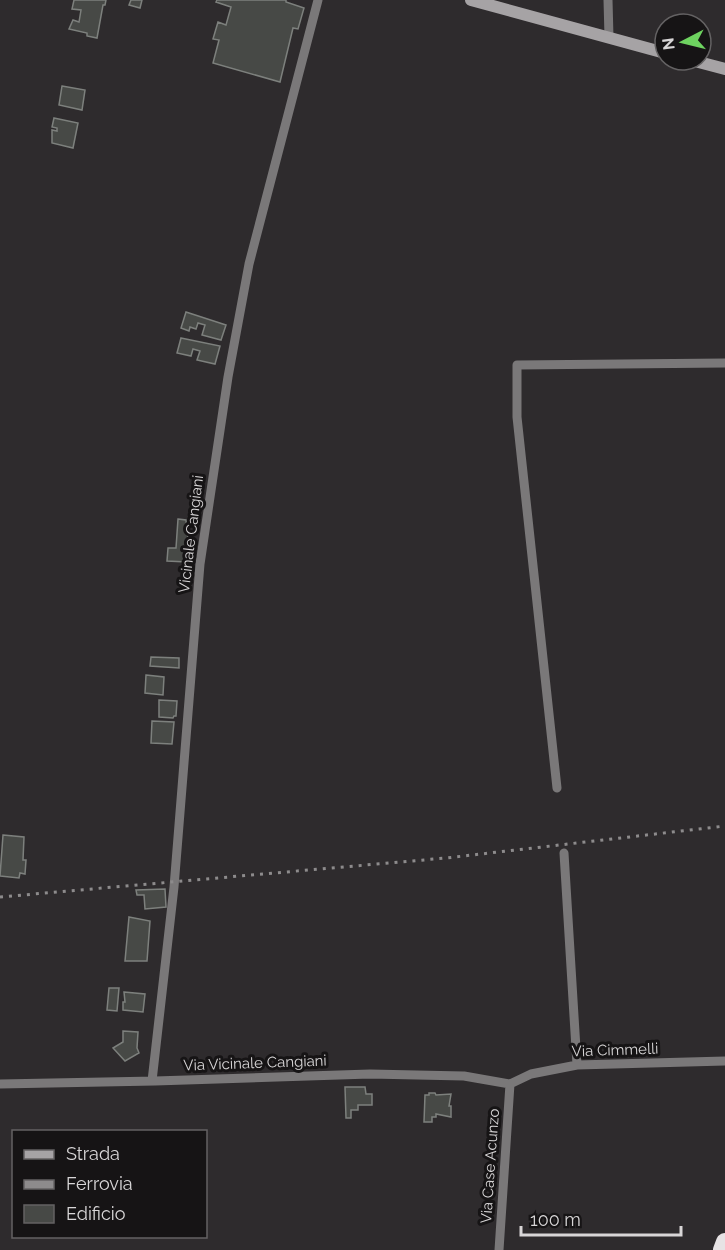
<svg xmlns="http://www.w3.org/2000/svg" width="725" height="1250" viewBox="0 0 725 1250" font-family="Raleway,sans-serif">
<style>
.building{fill:#474946;stroke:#7d807d;stroke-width:1.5}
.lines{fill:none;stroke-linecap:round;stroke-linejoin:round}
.street{stroke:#7a7879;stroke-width:9}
.secondary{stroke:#a6a3a5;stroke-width:12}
.highway{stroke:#e7e3e5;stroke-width:18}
.rail{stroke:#8d8b8c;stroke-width:3;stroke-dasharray:3 6;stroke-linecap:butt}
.labels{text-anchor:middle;stroke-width:6;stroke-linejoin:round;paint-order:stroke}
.street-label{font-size:15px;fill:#d8d6d7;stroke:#161415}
</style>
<rect width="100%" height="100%" fill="#2e2b2d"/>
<!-- building -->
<path class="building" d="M 74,0 L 106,0 L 105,5 L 103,5 L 97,38 L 87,36 L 87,33 L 69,29 L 73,20 L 79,22 L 81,10 L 72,9 Z
M 131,0 L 142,0 L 140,8 L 129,5 Z
M 217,0 L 286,0 L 286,2 L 304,8 L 298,29 L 293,28 L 280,82 L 213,63 L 219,40 L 213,39 L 218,22 L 226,25 L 231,7 L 216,2 Z
M 62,86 L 85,90 L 82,110 L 59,105 Z
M 54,118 L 78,123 L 73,148 L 52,143 L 52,130 L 57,131 L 57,128 L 52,127 Z
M 186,312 L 226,325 L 221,340 L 202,335 L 205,325 L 198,323 L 196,329 L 190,327 L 189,331 L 181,328 Z
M 181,338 L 220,346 L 215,364 L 197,360 L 200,351 L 193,349 L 191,356 L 177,353 Z
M 178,519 L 186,520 L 188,539 L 195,539 L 193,554 L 188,554 L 187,562 L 167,561 L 168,548 L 176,548 Z
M 151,657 L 179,658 L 179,668 L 150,666 Z
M 146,675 L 164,677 L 163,695 L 145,693 Z
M 159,700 L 177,701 L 176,716 L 174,716 L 173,718 L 159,717 Z
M 152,721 L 174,722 L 172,744 L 151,743 Z
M 3,835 L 24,837 L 23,860 L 26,860 L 25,874 L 20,873 L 19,878 L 0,876 Z
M 165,889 L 166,907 L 145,909 L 144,895 L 137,895 L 136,890 Z
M 129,917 L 150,921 L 147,961 L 125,961 Z
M 109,988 L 119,988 L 117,1011 L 107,1010 Z
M 124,992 L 145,994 L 143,1012 L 123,1010 L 123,1002 L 125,1002 Z
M 123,1031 L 138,1032 L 137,1048 L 139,1053 L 125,1061 L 113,1048 L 123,1042 Z
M 345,1087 L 365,1087 L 366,1094 L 372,1094 L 372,1105 L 358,1105 L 358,1110 L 351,1110 L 351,1118 L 346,1118 Z
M 429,1093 L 435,1093 L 436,1095 L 451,1094 L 449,1106 L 451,1106 L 451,1117 L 436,1114 L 436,1117 L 432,1117 L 432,1122 L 424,1122 L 425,1095 L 429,1095 Z"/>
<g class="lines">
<!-- street -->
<path class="street" d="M 608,0 L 609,37
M 557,788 L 517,417 L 517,365 L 725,363
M 564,853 L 577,1065
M 152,1081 L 174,887 L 200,564 L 228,377 L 249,264 L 318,0
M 0,1084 L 155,1081 L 370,1074 L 464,1076 L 510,1084
M 510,1084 L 531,1074 L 577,1065 L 725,1061
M 499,1250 L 510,1084"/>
<!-- secondary -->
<path class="secondary" d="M 471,0 L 665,53
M 691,60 L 725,69"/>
<!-- highway -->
<path class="highway" d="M 722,1250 L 725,1242"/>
<!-- rail -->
<path class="rail" d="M 0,897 L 446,858 L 725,826"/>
</g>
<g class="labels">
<!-- street labels -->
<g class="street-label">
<text transform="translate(191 534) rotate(-83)" y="5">Vicinale Cangiani</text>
<text transform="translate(615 1050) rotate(-2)" y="5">Via Cimmelli</text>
<text transform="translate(255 1063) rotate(-2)" y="5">Via Vicinale Cangiani</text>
<text transform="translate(490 1166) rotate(-86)" y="5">Via Case Acunzo</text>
</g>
</g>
<!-- legend -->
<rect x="12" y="1130" width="195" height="108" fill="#161415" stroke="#646263" stroke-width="1.5"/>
<rect x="24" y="1150" width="30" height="9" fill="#a6a3a5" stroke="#646263" stroke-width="1.5"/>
<text x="66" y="1160" font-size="18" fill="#d8d6d7">Strada</text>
<rect x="24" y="1180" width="30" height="9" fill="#8d8b8c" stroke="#646263" stroke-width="1.5"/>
<text x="66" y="1190" font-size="18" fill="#d8d6d7">Ferrovia</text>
<rect x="24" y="1205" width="30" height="18" fill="#474946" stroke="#646263" stroke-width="1.5"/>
<text x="66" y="1220" font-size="18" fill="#d8d6d7">Edificio</text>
<!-- north arrow -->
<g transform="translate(683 42) rotate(263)"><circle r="28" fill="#161415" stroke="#646263" stroke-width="1.5"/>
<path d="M0-4.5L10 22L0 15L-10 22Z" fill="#6ed360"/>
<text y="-9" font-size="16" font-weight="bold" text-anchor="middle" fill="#d8d6d7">N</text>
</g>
<!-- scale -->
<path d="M521 1226v9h160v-9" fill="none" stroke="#d8d6d7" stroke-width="3"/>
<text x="530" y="1226" font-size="18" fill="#d8d6d7" stroke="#161415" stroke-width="4.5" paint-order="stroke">100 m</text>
</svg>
